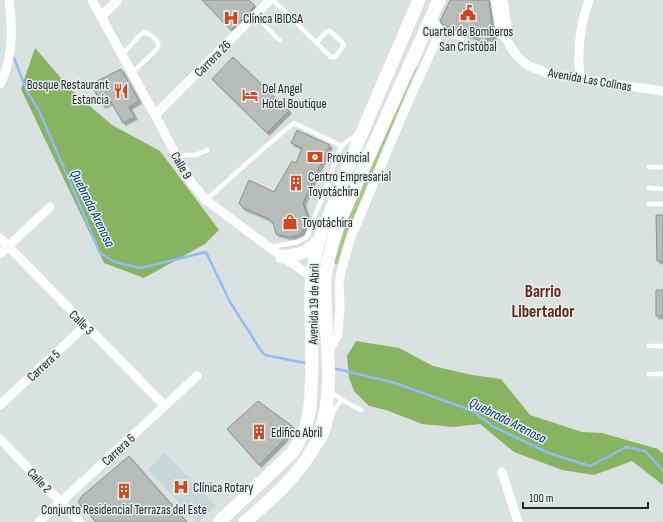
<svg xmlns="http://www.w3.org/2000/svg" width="663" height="522" viewBox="0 0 663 522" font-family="'Sofia Sans Condensed',sans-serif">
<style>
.built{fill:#c7d7d7}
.green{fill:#a6c888}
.forest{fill:#88b360}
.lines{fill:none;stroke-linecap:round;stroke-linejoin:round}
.stream{stroke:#92bbf7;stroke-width:2.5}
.building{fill:#b7bcb9;stroke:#8c918e;filter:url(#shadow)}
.service{stroke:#fff;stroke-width:4.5}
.minor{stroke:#fff;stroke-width:9}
.secondary{stroke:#fff;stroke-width:13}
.labels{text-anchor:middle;stroke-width:3;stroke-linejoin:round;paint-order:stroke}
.poi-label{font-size:13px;fill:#242727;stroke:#e7eeee;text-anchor:start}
.street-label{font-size:13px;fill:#242727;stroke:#e7eeee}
.water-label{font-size:14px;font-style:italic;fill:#002f6f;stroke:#e7eeee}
.district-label{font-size:17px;font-weight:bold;fill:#6a2715;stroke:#e7eeee}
</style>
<defs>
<filter id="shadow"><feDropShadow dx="2.5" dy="2.5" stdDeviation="0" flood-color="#0004"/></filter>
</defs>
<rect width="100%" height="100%" fill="#dae1e1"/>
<!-- built -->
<path class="built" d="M 165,453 L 216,506 L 198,522 L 197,522 L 148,469 Z"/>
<!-- green -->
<path class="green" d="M 414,66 L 417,67 L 347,233 L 337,265 L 333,262 L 342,233 Z"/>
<!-- forest -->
<path class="forest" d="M 35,48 L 72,91 L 112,125 L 160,151 L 219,230 L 205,244 L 144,278 L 104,263 L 21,89 Z
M 356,341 L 399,348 L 433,366 L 472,375 L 501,379 L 530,415 L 582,432 L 602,433 L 658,449 L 663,454 L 663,485 L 632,461 L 594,475 L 562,470 L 514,452 L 480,424 L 453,427 L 422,424 L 386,410 L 369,406 L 354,391 L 349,378 L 347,356 Z"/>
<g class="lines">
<!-- stream -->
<path class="stream" d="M 14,58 L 27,91 L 39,111 L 61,161 L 100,253 L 115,262 L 131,266 L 141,268 L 206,252 L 230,302 L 262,352 L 265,355 L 305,363
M 333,368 L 395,383 L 473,411 L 492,426 L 549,453 L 590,466 L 626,447 L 645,451 L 663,471"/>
</g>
<!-- building -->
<path class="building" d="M 202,0 L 249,0 L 255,6 L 231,30 Z
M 450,0 L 489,0 L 494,39 L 486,38 L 484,42 L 442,24 L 440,21 Z
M 233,57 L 289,111 L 267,133 L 212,79 Z
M 121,69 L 139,101 L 129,107 L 135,117 L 123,123 L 111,102 L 103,106 L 91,84 Z
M 297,130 L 330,145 L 303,203 L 307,215 L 307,222 L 301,234 L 296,236 L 289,237 L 276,234 L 273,223 L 267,218 L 243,208 L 239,203 L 249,180 L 274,192 L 292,161 L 296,163 L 302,148 L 291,143 Z
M 656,215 L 663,215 L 663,261 L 657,261 Z
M 656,290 L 663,290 L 663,316 L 656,316 Z
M 258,401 L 292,426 L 288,434 L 283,441 L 259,465 L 227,429 Z
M 129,456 L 163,495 L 187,522 L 96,522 L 78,502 L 82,496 Z"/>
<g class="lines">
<!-- service -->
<path class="service" d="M 273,0 C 293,19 311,38 331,57 L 335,57 L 344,45 L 342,42 L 330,31 L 326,32 L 316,43
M 255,15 L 279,40
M 439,31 L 462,39
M 122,55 L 139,36 L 145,32 C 151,35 160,41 158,48 L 132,73
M 177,157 L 185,155 L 196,155 L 207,150
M 649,167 L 663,167
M 649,188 L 663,189
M 206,200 L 264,148 L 294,123 L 342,146
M 649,204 L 663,204
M 270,247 L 297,242 L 307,237 L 340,149 L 345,143 L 358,133
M 649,346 L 663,346
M 649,374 L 663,374
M 330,391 L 342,400 L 361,410
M 321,445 L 328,431 L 334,409 L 342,400"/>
<!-- minor -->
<path class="minor" d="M 92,0 L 155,115 L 177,157 L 191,182 L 206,200 L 266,245 L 312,277 L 317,279
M 495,0 L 500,33 L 507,40 L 513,51 L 520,59 L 529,66 L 550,74 L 580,79 L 663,91
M 503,0 L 508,33 L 507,40
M 101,17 L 118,0
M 580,79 C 577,51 579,27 589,0
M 0,84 C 13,60 13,26 9,0
M 155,115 L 270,0
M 0,238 L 164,405
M 0,254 L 50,207
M 328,352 L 338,334 L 340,306 L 339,283 L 342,268 L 351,237 L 405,109 L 436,41 L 439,31 L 431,17
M 0,405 L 86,325
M 0,439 L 80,522
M 502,472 L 518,522
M 39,522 L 197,376"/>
<!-- secondary -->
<path class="secondary" d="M 282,257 L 299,254 L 307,251 L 319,241
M 219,522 L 293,452 C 298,443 303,435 306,425 C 310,413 311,400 311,388 C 313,360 311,333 311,305 C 310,283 313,262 319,241 L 363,130 L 419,0
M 245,522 C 270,500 296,478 313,449 C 316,444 318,437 320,432 C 337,383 323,331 325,280 C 327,259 334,238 341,218 L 439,0"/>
</g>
<!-- icons -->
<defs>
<symbol id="civic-bare" viewBox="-9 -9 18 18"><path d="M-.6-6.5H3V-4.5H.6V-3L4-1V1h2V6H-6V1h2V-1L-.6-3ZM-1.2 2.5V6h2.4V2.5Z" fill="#cf471d" stroke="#e7eeee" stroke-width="2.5" paint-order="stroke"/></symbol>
<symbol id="hospital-bare" viewBox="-9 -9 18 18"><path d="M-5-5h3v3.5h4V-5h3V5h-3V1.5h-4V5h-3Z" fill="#cf471d" stroke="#e7eeee" stroke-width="2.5" paint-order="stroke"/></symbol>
<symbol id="restaurant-bare" viewBox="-9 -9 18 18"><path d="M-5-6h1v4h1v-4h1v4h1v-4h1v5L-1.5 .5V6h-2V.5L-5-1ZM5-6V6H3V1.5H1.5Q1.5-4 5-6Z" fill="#cf471d" stroke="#e7eeee" stroke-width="2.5" paint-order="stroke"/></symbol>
<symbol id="hotel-bare" viewBox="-9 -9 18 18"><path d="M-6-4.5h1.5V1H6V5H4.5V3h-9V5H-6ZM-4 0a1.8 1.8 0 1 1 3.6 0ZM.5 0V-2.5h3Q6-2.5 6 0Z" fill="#cf471d" stroke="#e7eeee" stroke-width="2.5" paint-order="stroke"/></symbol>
<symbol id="bank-bare" viewBox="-9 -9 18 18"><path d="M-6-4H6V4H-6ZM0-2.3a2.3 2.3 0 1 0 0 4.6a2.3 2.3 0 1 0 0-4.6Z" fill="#cf471d" stroke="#e7eeee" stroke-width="2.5" paint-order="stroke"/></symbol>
<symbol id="building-bare" viewBox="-9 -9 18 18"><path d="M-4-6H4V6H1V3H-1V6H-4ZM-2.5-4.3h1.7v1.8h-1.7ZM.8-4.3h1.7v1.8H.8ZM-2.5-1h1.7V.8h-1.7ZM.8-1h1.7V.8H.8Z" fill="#cf471d" stroke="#e7eeee" stroke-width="2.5" paint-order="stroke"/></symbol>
<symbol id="shop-bare" viewBox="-9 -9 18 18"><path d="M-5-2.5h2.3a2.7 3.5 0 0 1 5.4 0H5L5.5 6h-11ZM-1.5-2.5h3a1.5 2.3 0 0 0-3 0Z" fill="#cf471d" stroke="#e7eeee" stroke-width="2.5" paint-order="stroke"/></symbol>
</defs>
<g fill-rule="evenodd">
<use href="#civic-bare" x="457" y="2" width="22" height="22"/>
<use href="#hospital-bare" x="220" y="7" width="22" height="22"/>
<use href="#restaurant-bare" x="110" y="80" width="22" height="22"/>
<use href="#hotel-bare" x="239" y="84" width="22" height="22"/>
<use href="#bank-bare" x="304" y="146" width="22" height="22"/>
<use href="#building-bare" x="285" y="172" width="22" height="22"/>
<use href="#shop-bare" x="279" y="211" width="22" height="22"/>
<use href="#building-bare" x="248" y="421" width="22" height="22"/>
<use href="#hospital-bare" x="170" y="476" width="22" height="22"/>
<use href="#building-bare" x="113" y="480" width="22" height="22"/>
</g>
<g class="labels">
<!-- poi labels -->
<g class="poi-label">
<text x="243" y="23">Clínica IBIDSA</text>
<text x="468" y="36" text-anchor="middle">Cuartel de Bomberos<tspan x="468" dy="15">San Cristóbal</tspan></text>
<text x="109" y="89" text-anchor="end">Bosque Restaurant<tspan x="109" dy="15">Estancia</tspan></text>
<text x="262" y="93">Del Angel<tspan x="262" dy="15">Hotel Boutique</tspan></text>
<text x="327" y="162">Provincial</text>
<text x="308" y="181">Centro Empresarial<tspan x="308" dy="15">Toyotáchira</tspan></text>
<text x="302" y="227">Toyotáchira</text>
<text x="271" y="437">Edifico Abril</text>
<text x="193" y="492">Clínica Rotary</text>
<text x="124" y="514" text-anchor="middle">Conjunto Residencial Terrazas del Este</text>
</g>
<!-- street labels -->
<g class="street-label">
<text transform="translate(212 58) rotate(-45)" y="5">Carrera 26</text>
<text transform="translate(590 79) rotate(10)" y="5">Avenida Las Colinas</text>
<text transform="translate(182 165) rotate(60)" y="5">Calle 9</text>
<text transform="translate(313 304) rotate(-89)" y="5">Avenida 19 de Abril</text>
<text transform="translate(82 322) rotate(45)" y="5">Calle 3</text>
<text transform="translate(43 365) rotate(-43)" y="5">Carrera 5</text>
<text transform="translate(118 449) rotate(-43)" y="5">Carrera 6</text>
<text transform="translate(40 480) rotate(46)" y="5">Calle 2</text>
</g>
<!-- water labels -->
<g class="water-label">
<text transform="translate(93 208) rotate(64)" y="5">Quebrada Arenosa</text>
<text transform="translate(508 420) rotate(27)" y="5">Quebrada Arenosa</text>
</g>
<!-- district labels -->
<g class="district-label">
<text x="543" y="297">Barrio<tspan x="543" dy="20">Libertador</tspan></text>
</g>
</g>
<!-- scale -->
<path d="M523 502v6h125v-6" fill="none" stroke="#242727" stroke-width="2"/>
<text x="529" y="502" font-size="12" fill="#242727" stroke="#e7eeee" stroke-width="3" paint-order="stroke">100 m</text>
</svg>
